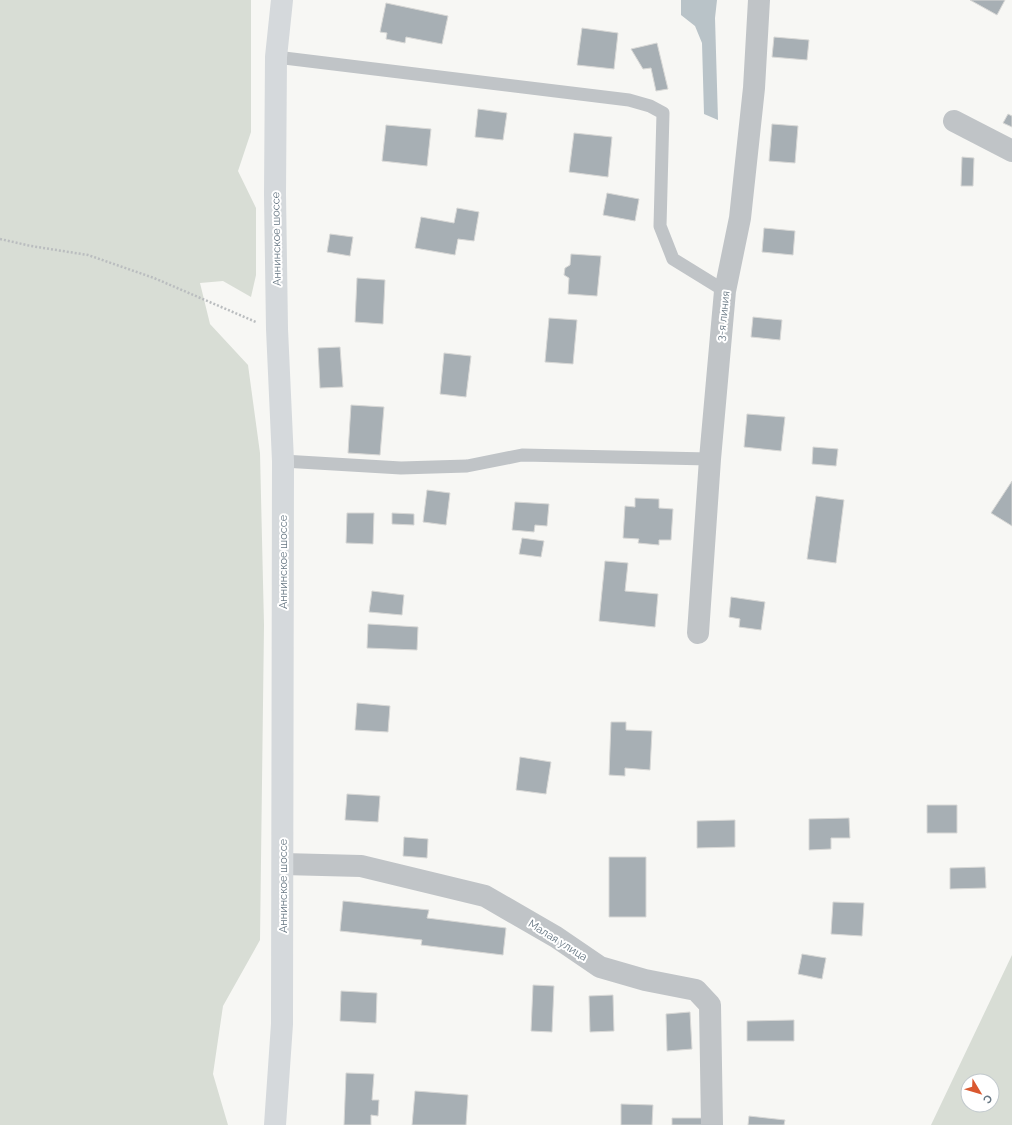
<svg xmlns="http://www.w3.org/2000/svg" width="1012" height="1125" viewBox="0 0 1012 1125" font-family="Raleway,sans-serif">
<style>
.green{fill:#d8ddd5;fill-rule:evenodd}
.water{fill:#b9c3c8}
.building{fill:#a7afb4;stroke:#d8d8d6}
.lines{fill:none;stroke-linecap:round;stroke-linejoin:round}
.path{stroke:#babdbf;stroke-width:2.5;stroke-dasharray:2 2;stroke-linecap:butt}
.lane{stroke:#c0c4c7;stroke-width:13}
.street{stroke:#c0c4c7;stroke-width:22}
.secondary{stroke:#d5d9dc;stroke-width:22}
.labels{text-anchor:middle;stroke-width:4;stroke-linejoin:round;paint-order:stroke}
.street-label{font-size:11px;fill:#677783;stroke:#fff}
</style>
<rect width="100%" height="100%" fill="#f7f7f4"/>
<!-- green -->
<path class="green" d="M 0,0 L 251,0 L 251,132 L 238,171 L 256,208 L 256,275 L 251,297 L 223,281 L 200,283 L 210,324 L 248,365 L 260,453 L 264,625 L 260,940 L 223,1006 L 213,1074 L 228,1125 L 0,1125 Z
M 1012,955 L 1012,1125 L 931,1125 ZM 968,1081 L 992,1081 L 992,1105 L 968,1105 Z"/>
<!-- water -->
<path class="water" d="M 681,0 L 717,0 L 715,18 L 718,120 L 704,114 L 702,43 L 695,26 L 681,15 Z"/>
<!-- building -->
<path class="building" d="M 970,0 L 1005,0 L 997,15 Z
M 386,3 L 448,16 L 442,44 L 406,37 L 405,43 L 386,39 L 387,33 L 380,32 Z
M 582,28 L 618,33 L 614,69 L 577,65 Z
M 774,37 L 809,40 L 807,60 L 772,57 Z
M 657,43 L 668,89 L 656,91 L 651,68 L 643,69 L 631,49 Z
M 478,109 L 507,113 L 503,140 L 475,137 Z
M 1008,114 L 1012,116 L 1012,127 L 1003,123 Z
M 772,124 L 798,126 L 795,163 L 769,161 Z
M 386,125 L 431,129 L 427,166 L 382,161 Z
M 574,133 L 612,137 L 608,177 L 569,172 Z
M 962,157 L 974,158 L 973,186 L 961,186 Z
M 607,193 L 639,199 L 635,221 L 603,215 Z
M 457,208 L 479,212 L 474,241 L 458,239 L 455,255 L 415,248 L 421,217 L 454,223 Z
M 764,228 L 795,231 L 793,255 L 762,252 Z
M 330,234 L 353,237 L 350,256 L 327,252 Z
M 571,254 L 601,256 L 597,296 L 568,294 L 569,278 L 564,275 L 565,268 L 570,265 Z
M 357,278 L 385,280 L 383,324 L 355,322 Z
M 753,317 L 782,320 L 780,340 L 751,337 Z
M 549,318 L 577,320 L 573,364 L 545,362 Z
M 340,347 L 343,387 L 320,388 L 318,348 Z
M 444,353 L 471,356 L 466,397 L 440,394 Z
M 351,405 L 384,407 L 380,455 L 348,453 Z
M 747,414 L 785,417 L 781,451 L 744,447 Z
M 813,447 L 838,449 L 836,466 L 812,464 Z
M 1012,481 L 1012,526 L 991,513 Z
M 427,490 L 450,493 L 446,525 L 423,522 Z
M 816,496 L 844,500 L 836,563 L 807,559 Z
M 635,498 L 659,499 L 659,508 L 673,509 L 671,540 L 659,540 L 659,545 L 638,543 L 639,539 L 623,538 L 625,506 L 635,507 Z
M 515,502 L 549,504 L 547,526 L 535,525 L 534,532 L 512,530 Z
M 347,513 L 374,513 L 373,544 L 346,543 Z
M 392,513 L 414,514 L 414,525 L 392,524 Z
M 522,538 L 544,541 L 541,557 L 519,554 Z
M 605,561 L 628,563 L 625,591 L 658,594 L 655,627 L 599,621 Z
M 372,591 L 404,595 L 402,615 L 369,612 Z
M 731,597 L 765,602 L 761,630 L 739,627 L 740,619 L 729,617 Z
M 368,624 L 418,627 L 417,650 L 367,648 Z
M 357,703 L 390,706 L 388,732 L 355,730 Z
M 611,722 L 626,722 L 626,730 L 652,731 L 650,770 L 625,768 L 625,776 L 609,775 Z
M 520,757 L 551,762 L 546,794 L 516,790 Z
M 347,794 L 380,796 L 378,822 L 345,820 Z
M 927,805 L 957,805 L 957,833 L 927,833 Z
M 849,818 L 850,838 L 831,838 L 831,849 L 809,850 L 809,819 Z
M 735,820 L 735,847 L 697,848 L 697,821 Z
M 404,837 L 428,839 L 427,858 L 403,856 Z
M 609,857 L 646,857 L 646,917 L 609,917 Z
M 985,867 L 986,888 L 950,889 L 950,868 Z
M 343,901 L 429,910 L 427,918 L 506,928 L 503,955 L 421,945 L 422,940 L 340,931 Z
M 833,902 L 864,903 L 862,936 L 831,934 Z
M 802,954 L 826,958 L 822,979 L 798,974 Z
M 533,985 L 554,986 L 552,1032 L 531,1031 Z
M 341,991 L 377,993 L 376,1023 L 340,1021 Z
M 613,995 L 614,1031 L 590,1032 L 589,996 Z
M 690,1012 L 692,1049 L 667,1051 L 666,1014 Z
M 794,1020 L 794,1041 L 747,1041 L 747,1021 Z
M 346,1073 L 374,1074 L 372,1100 L 379,1100 L 378,1116 L 371,1115 L 371,1125 L 344,1125 Z
M 415,1091 L 468,1095 L 466,1125 L 412,1125 Z
M 621,1104 L 653,1105 L 652,1125 L 621,1125 Z
M 749,1116 L 785,1120 L 784,1125 L 748,1125 Z
M 672,1118 L 703,1118 L 703,1125 L 672,1125 Z"/>
<g class="lines">
<!-- path -->
<path class="path" d="M 0,239 L 31,246 L 88,255 L 154,278 L 256,322"/>
<!-- lane -->
<path class="lane" d="M 276,57 L 629,100 L 650,106 L 663,113 L 660,226 L 673,259 L 725,291
M 283,461 L 401,468 L 467,466 L 522,455 L 710,459"/>
<!-- street -->
<path class="street" d="M 954,121 L 1012,151
M 698,633 L 710,459 L 725,291 L 740,218 L 754,88 L 759,0
M 283,864 L 361,866 L 485,896 L 556,937 L 600,967 L 645,980 L 696,990 L 710,1005 L 712,1125"/>
<!-- secondary -->
<path class="secondary" d="M 275,1125 L 282,1024 L 283,461 L 277,329 L 275,194 L 276,57 L 282,0"/>
</g>
<g class="labels">
<!-- street labels -->
<g class="street-label">
<text transform="translate(276 239) rotate(-91)" y="4">Аннинское шоссе</text>
<text transform="translate(723 316) rotate(-84)" y="4">3-я линия</text>
<text transform="translate(283 562) rotate(-90)" y="4">Аннинское шоссе</text>
<text transform="translate(283 886) rotate(-90)" y="4">Аннинское шоссе</text>
<text transform="translate(558 940) rotate(32)" y="4">Малая улица</text>
</g>
</g>
<!-- north arrow -->
<g transform="translate(980 1093) rotate(128)"><circle r="19" fill="#ffffff" stroke="#c2c9cd"/>
<path d="M0-3L7 15L0 10L-7 15Z" fill="#da5830"/>
<text y="-6" font-size="11" font-weight="bold" text-anchor="middle" fill="#677783">С</text>
</g>
</svg>
